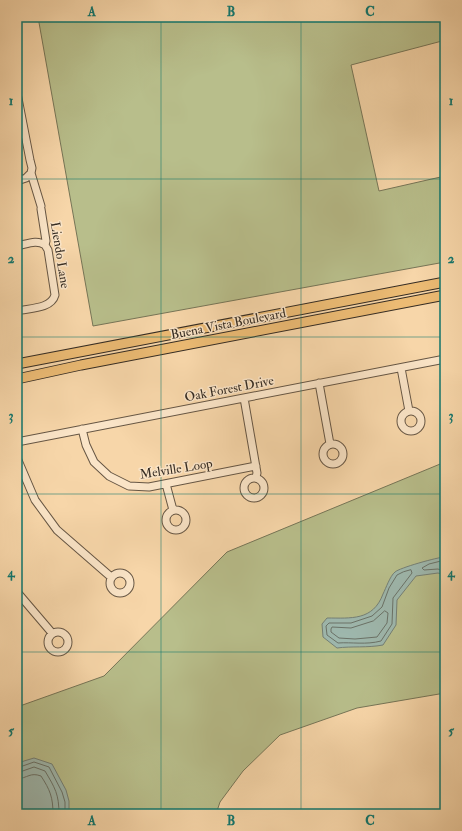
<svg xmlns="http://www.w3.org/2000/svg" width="462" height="831" viewBox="0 0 462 831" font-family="'IM FELL Double Pica',serif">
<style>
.green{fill:#b8be8b;stroke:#767557}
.water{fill:#9eb8ae;stroke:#748076}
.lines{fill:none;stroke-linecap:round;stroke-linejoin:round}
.shore{stroke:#6a7268;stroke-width:1}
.minor-casing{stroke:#665644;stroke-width:9}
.major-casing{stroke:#352c23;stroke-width:11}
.minor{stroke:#fae4c7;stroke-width:7}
.major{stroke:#ecbb74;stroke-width:9}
.grid{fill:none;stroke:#0f766e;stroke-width:1;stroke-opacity:0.55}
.labels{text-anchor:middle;stroke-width:3;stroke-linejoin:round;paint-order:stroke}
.street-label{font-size:13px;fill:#352c23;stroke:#fae4c7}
.neatline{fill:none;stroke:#0f766e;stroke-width:1.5}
.grid-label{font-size:13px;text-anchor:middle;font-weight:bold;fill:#0f766e}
</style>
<rect width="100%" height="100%" fill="#f7d6a9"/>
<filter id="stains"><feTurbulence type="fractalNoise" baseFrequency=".005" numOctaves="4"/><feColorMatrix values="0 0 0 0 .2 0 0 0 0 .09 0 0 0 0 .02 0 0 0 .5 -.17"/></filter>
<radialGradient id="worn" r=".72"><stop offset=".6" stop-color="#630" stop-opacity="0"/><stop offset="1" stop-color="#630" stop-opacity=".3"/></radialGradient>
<!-- green -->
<path class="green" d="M 38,17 L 445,17 L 445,56 L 442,41 L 351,65 L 379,191 L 445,176 L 445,262 L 93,326 Z
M 445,462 L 445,693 L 357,708 L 280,735 L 243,771 L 220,802 L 216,814 L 17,814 L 17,707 L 104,676 L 227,552 Z"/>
<!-- water -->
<path class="water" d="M 445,557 L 445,575 L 438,573 L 416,576 L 397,600 L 396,625 L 383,645 C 367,648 352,646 337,648 L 323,637 L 322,624 L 327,618 C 351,618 373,621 383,594 C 386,588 390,576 395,572 C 399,568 438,557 445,557 Z
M 34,758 L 52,764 L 66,790 L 69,801 L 69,814 L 17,814 L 17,764 L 24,761 Z"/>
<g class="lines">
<!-- shore -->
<path class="shore" d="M 445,560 L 429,564 L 422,568 L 424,570 L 438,569 L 445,572
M 411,570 L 412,573 L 393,598 L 392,624 L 381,641 C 366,645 352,642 338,643 L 327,635 L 326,626 L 329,623 L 351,623 L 372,616 L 382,607 L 389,588 L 397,575 L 403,572 Z
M 385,611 L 388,613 L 387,623 L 377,637 L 355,639 L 339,638 L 331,632 L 331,629 L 332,627 L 351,628 L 373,621 Z
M 17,768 L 34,762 L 49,767 L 62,792 L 65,802 L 65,814
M 17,773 L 34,767 L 45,771 C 55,788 59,794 59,814
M 17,779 C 28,778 30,772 41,776 C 50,790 53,797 53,814"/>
<defs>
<path id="minor" d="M 17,93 L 30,160 L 32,168 L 31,173 L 41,206
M 17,181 L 26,178 L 31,173
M 17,246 C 27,244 37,239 45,245
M 17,311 C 30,308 51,309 55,295 L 48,250 L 45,245 L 46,241 L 41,209
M 401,368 L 409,411
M 319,383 L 330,444
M 244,398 L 257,473 L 256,477
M401 421a10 10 0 1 1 20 0a10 10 0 1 1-20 0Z
M 82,429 L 86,445 L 94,462 L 109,476 L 129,486 L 149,487 L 256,466
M 17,442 L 445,359
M323 454a10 10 0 1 1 20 0a10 10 0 1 1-20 0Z
M 17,458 L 35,500 L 57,530 L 111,577
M244 488a10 10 0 1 1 20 0a10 10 0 1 1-20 0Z
M 166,484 L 173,510
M166 520a10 10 0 1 1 20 0a10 10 0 1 1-20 0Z
M110 583a10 10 0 1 1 20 0a10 10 0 1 1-20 0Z
M 17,592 L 52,633
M48 642a10 10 0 1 1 20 0a10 10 0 1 1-20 0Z"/>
<path id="major" d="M 17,364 L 445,282
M 17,379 L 81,365 L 445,295"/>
</defs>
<!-- minor casing -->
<use href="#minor" class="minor-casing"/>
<!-- major casing -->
<use href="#major" class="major-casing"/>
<!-- minor -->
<use href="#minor" class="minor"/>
<!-- major -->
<use href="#major" class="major"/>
</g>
<!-- grid -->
<path class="grid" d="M 161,17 L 161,814M 301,17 L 301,814M 17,179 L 445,179M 17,337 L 445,337M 17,494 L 445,494M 17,652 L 445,652"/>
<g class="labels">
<!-- street labels -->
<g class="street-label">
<text transform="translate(61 255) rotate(81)" y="5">Liendo Lane</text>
<text transform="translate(228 323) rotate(-11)" y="5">Buena Vista Boulevard</text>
<text transform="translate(229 388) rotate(-11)" y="5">Oak Forest Drive</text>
<text transform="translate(176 468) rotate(-9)" y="5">Melville Loop</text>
</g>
</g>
<!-- margin -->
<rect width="462" height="831" fill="none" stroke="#f7d6a9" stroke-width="44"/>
<rect x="22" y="22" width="418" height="787" class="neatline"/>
<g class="grid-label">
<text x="92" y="16">A</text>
<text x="231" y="16">B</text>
<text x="370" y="16">C</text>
<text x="11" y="105">1</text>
<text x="451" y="105">1</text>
<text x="11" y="263">2</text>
<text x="451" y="263">2</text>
<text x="11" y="420">3</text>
<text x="451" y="420">3</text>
<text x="11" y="577">4</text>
<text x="451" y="577">4</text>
<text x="11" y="735">5</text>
<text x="451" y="735">5</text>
<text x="92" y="825">A</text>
<text x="231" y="825">B</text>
<text x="370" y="825">C</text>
</g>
<rect width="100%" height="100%" filter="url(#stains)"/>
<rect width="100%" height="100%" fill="url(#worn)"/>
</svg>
